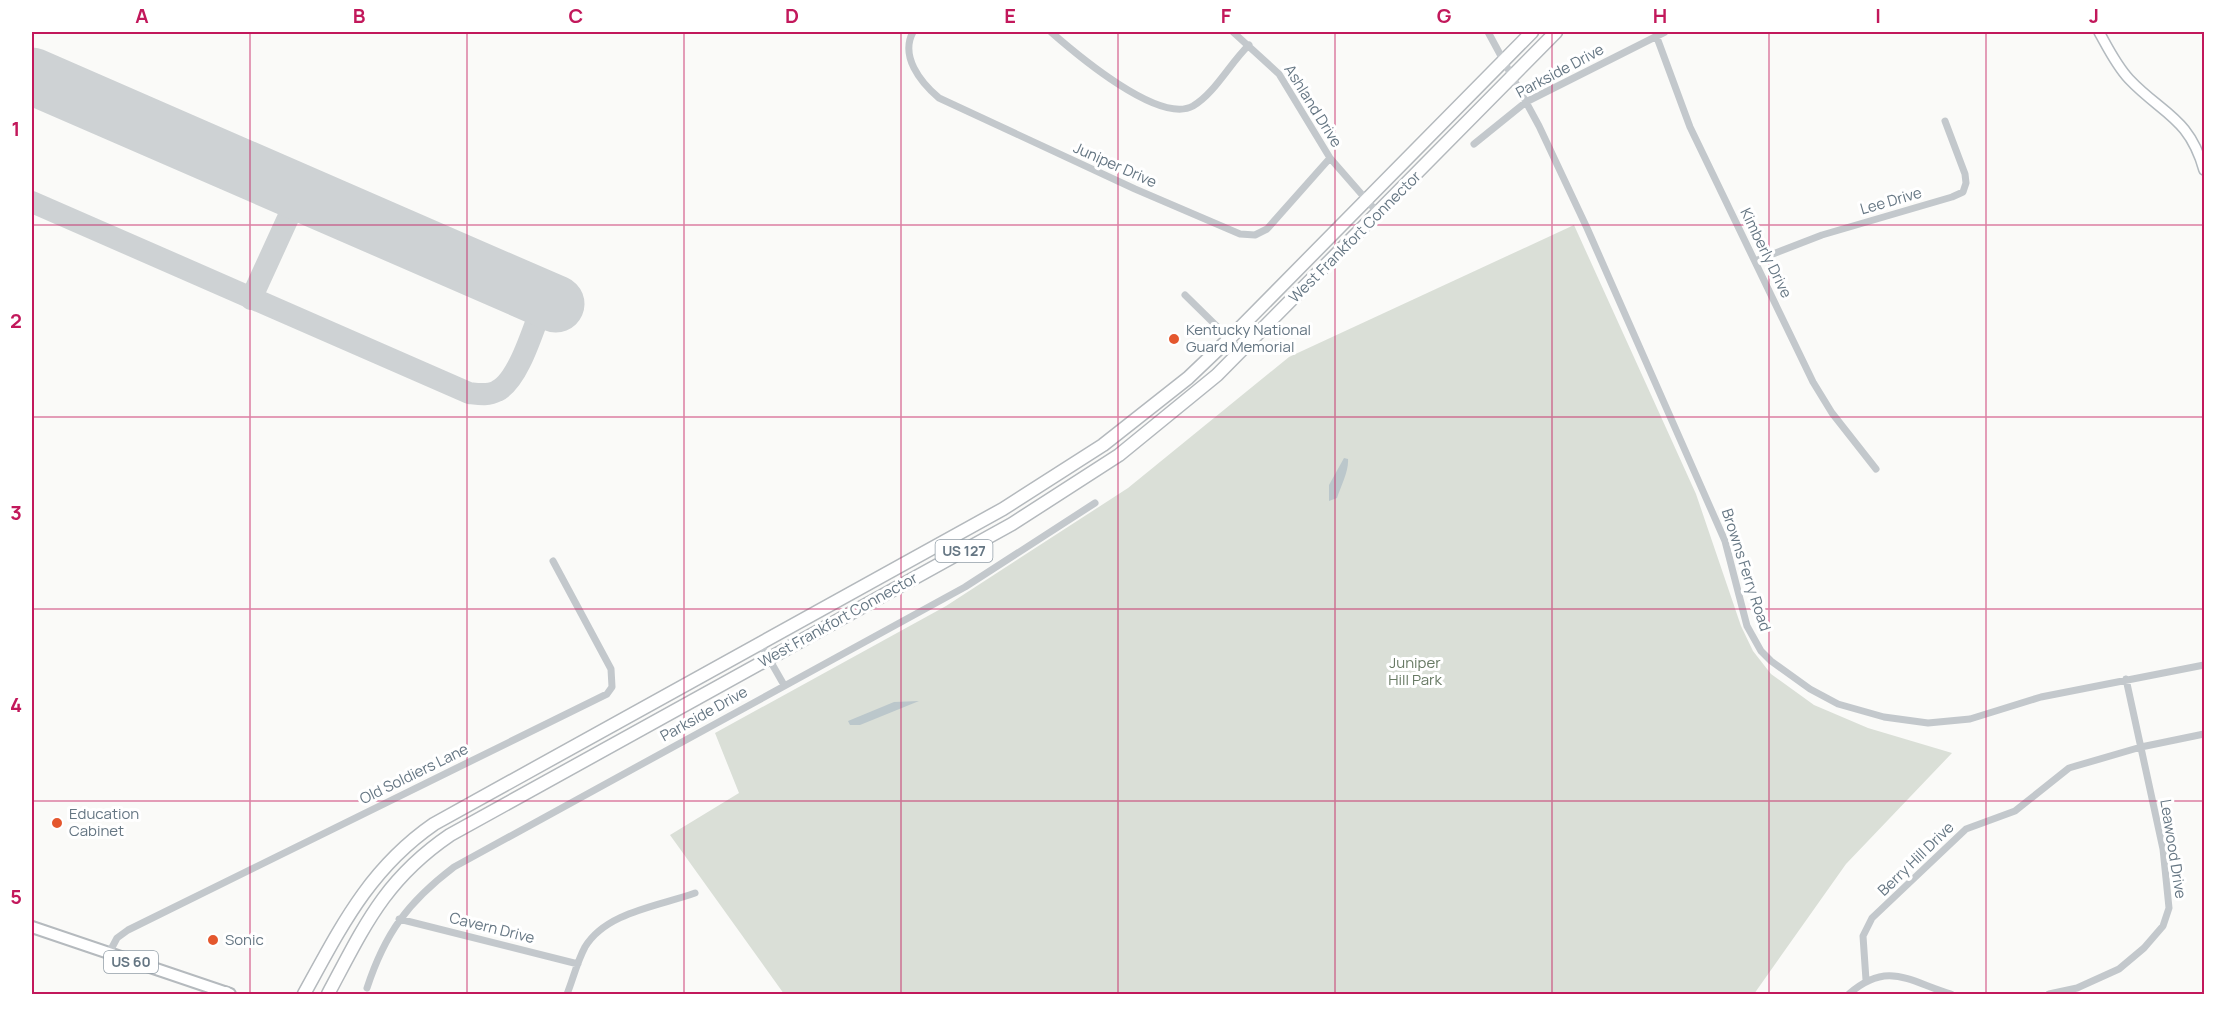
<svg xmlns="http://www.w3.org/2000/svg" width="2236" height="1026" viewBox="0 0 2236 1026" font-family="Manrope,sans-serif">
<style>
.green{fill:#dadfd7}
.water{fill:#bbc7cb}
.lines{fill:none;stroke-linecap:round;stroke-linejoin:round}
.taxiway{stroke:#ced2d4;stroke-width:22}
.runway{stroke:#ced2d4;stroke-width:57}
.secondary-casing{stroke:#b3babf;stroke-width:12}
.primary-casing{stroke:#b5babe;stroke-width:14}
.trunk-casing{stroke:#b4b9bd;stroke-width:15}
.minor{stroke:#c3c8cc;stroke-width:7}
.secondary{stroke:#fff;stroke-width:9}
.primary{stroke:#fff;stroke-width:10}
.trunk{stroke:#fff;stroke-width:12}
.grid{fill:none;stroke:#c2185b;stroke-width:1.5;stroke-opacity:0.55}
.poi-dot{fill:#e4572e;stroke:#fff;stroke-width:2}
.labels{text-anchor:middle;stroke-width:6;stroke-linejoin:round;paint-order:stroke}
.shield{fill:#fff;stroke:#939fa8;stroke-width:1.5}
.shield-label{font-size:14px;font-weight:bold;fill:#657683}
.street-label{font-size:15px;fill:#657683;stroke:#fff}
.poi-label{font-size:15px;fill:#657683;stroke:#fff;text-anchor:start}
.park-label{font-size:15px;fill:#687a64;stroke:#fff}
.neatline{fill:none;stroke:#c2185b;stroke-width:2}
.grid-label{font-size:20px;text-anchor:middle;font-weight:bold;fill:#c2185b}
</style>
<rect width="100%" height="100%" fill="#fafaf8"/>
<!-- green -->
<path class="green" d="M 1574,225 L 1696,494 L 1741,626 L 1753,651 L 1771,674 L 1814,705 L 1868,728 L 1952,753 L 1846,864 L 1754,994 L 784,994 L 670,835 L 739,793 L 715,733 L 946,606 L 1128,488 L 1289,357 Z"/>
<!-- water -->
<path class="water" d="M 1344,458 L 1348,459 C 1349,471 1341,486 1337,498 L 1329,501 L 1329,485 Z
M 919,701 L 860,725 L 850,725 L 848,721 L 894,702 Z"/>
<g class="lines">
<!-- taxiway -->
<path class="taxiway" d="M 32,202 L 469,393 C 478,394 488,396 497,391 C 520,380 535,322 545,299
M 251,299 L 299,194"/>
<!-- runway -->
<path class="runway" d="M 32,76 L 556,304"/>
<defs>
<path id="secondary" d="M 2099,32 C 2108,48 2116,65 2129,79 C 2162,114 2189,117 2204,170"/>
<path id="primary" d="M 32,927 L 230,994"/>
<path id="trunk" d="M 226,993 L 227,994
M 304,994 C 341,927 369,869 434,824 L 1003,509 L 1103,445 L 1188,378 L 1230,338 L 1532,32
M 328,994 C 364,927 384,880 450,835 L 1012,524 L 1119,455 L 1217,375 L 1556,32"/>
</defs>
<!-- secondary casing -->
<use href="#secondary" class="secondary-casing"/>
<!-- primary casing -->
<use href="#primary" class="primary-casing"/>
<!-- trunk casing -->
<use href="#trunk" class="trunk-casing"/>
<!-- minor -->
<path class="minor" d="M 913,32 C 900,56 920,82 939,98 L 1135,189 L 1240,234 L 1255,235 L 1267,229 L 1330,158
M 1051,32 C 1075,53 1159,125 1193,106 C 1215,93 1230,63 1249,45
M 1233,32 L 1279,74 L 1330,158 L 1378,213
M 1488,32 L 1539,126 L 1587,228 L 1725,541 L 1747,626 L 1761,651 L 1771,661 L 1810,689 L 1838,704 L 1884,717 L 1928,723 L 1970,719 L 2041,697 L 2204,665
M 1656,35 L 1690,127 L 1813,382 L 1832,413 L 1876,469
M 1474,144 L 1526,102 L 1665,32
M 1755,261 L 1822,235 L 1952,197 L 1963,192 L 1966,183 L 1965,174 L 1945,121
M 1185,295 L 1242,351
M 760,643 L 784,685
M 399,919 L 578,964
M 108,955 L 117,938 L 128,930 L 607,694 L 612,687 L 611,669 L 553,561
M 1866,980 L 1863,936 L 1872,918 L 1966,829 L 2015,811 L 2069,768 L 2141,747 L 2204,734
M 367,988 C 385,933 408,902 454,867 L 965,587 L 1095,503
M 567,994 C 573,979 577,962 585,947 C 606,912 659,906 695,893
M 1849,994 C 1888,960 1910,982 1951,994
M 2049,994 L 2077,988 L 2119,969 L 2144,948 L 2163,926 L 2169,908 L 2163,849 L 2126,679"/>
<!-- secondary -->
<use href="#secondary" class="secondary"/>
<!-- primary -->
<use href="#primary" class="primary"/>
<!-- trunk -->
<use href="#trunk" class="trunk"/>
</g>
<!-- grid -->
<path class="grid" d="M 250,32 L 250,994M 467,32 L 467,994M 684,32 L 684,994M 901,32 L 901,994M 1118,32 L 1118,994M 1335,32 L 1335,994M 1552,32 L 1552,994M 1769,32 L 1769,994M 1986,32 L 1986,994M 32,225 L 2204,225M 32,417 L 2204,417M 32,609 L 2204,609M 32,801 L 2204,801"/>
<!-- markers -->
<g class="poi-dot">
<circle cx="1174" cy="339" r="6"/>
<circle cx="57" cy="823" r="6"/>
<circle cx="213" cy="940" r="6"/>
</g>
<g class="labels">
<!-- shield labels -->
<g class="shield">
<rect x="935.5" y="540" width="57" height="22" rx="4.5"/>
<rect x="104" y="951" width="54" height="22" rx="4.5"/>
</g>
<g class="shield-label">
<text x="964" y="556">US 127</text>
<text x="131" y="967">US 60</text>
</g>
<!-- street labels -->
<g class="street-label">
<text transform="translate(1560 71) rotate(-28)" y="5">Parkside Drive</text>
<text transform="translate(1313 106) rotate(58)" y="5">Ashland Drive</text>
<text transform="translate(1115 165) rotate(24)" y="5">Juniper Drive</text>
<text transform="translate(1891 201) rotate(-16)" y="5">Lee Drive</text>
<text transform="translate(1355 237) rotate(-45)" y="5">West Frankfort Connector</text>
<text transform="translate(1766 253) rotate(64)" y="5">Kimberly Drive</text>
<text transform="translate(1746 570) rotate(72)" y="5">Browns Ferry Road</text>
<text transform="translate(838 620) rotate(-29)" y="5">West Frankfort Connector</text>
<text transform="translate(704 714) rotate(-29)" y="5">Parkside Drive</text>
<text transform="translate(414 774) rotate(-26)" y="5">Old Soldiers Lane</text>
<text transform="translate(2173 849) rotate(81)" y="5">Leawood Drive</text>
<text transform="translate(1916 859) rotate(-44)" y="5">Berry Hill Drive</text>
<text transform="translate(492 928) rotate(14)" y="5">Cavern Drive</text>
</g>
<!-- poi labels -->
<g class="poi-label">
<text x="1186" y="335">Kentucky National<tspan x="1186" dy="17">Guard Memorial</tspan></text>
<text x="69" y="819">Education<tspan x="69" dy="17">Cabinet</tspan></text>
<text x="225" y="945">Sonic</text>
</g>
<!-- park labels -->
<g class="park-label">
<text x="1415" y="668">Juniper<tspan x="1415" dy="17">Hill Park</tspan></text>
</g>
</g>
<!-- border -->
<rect width="2236" height="1026" fill="none" stroke="#ffffff" stroke-width="66"/>
<rect x="33" y="33" width="2170" height="960" class="neatline"/>
<g class="grid-label">
<text x="142" y="23">A</text>
<text x="359" y="23">B</text>
<text x="576" y="23">C</text>
<text x="792" y="23">D</text>
<text x="1010" y="23">E</text>
<text x="1226" y="23">F</text>
<text x="1444" y="23">G</text>
<text x="1660" y="23">H</text>
<text x="1878" y="23">I</text>
<text x="2094" y="23">J</text>
<text x="16" y="136">1</text>
<text x="16" y="328">2</text>
<text x="16" y="520">3</text>
<text x="16" y="712">4</text>
<text x="16" y="904">5</text>
</g>
</svg>
